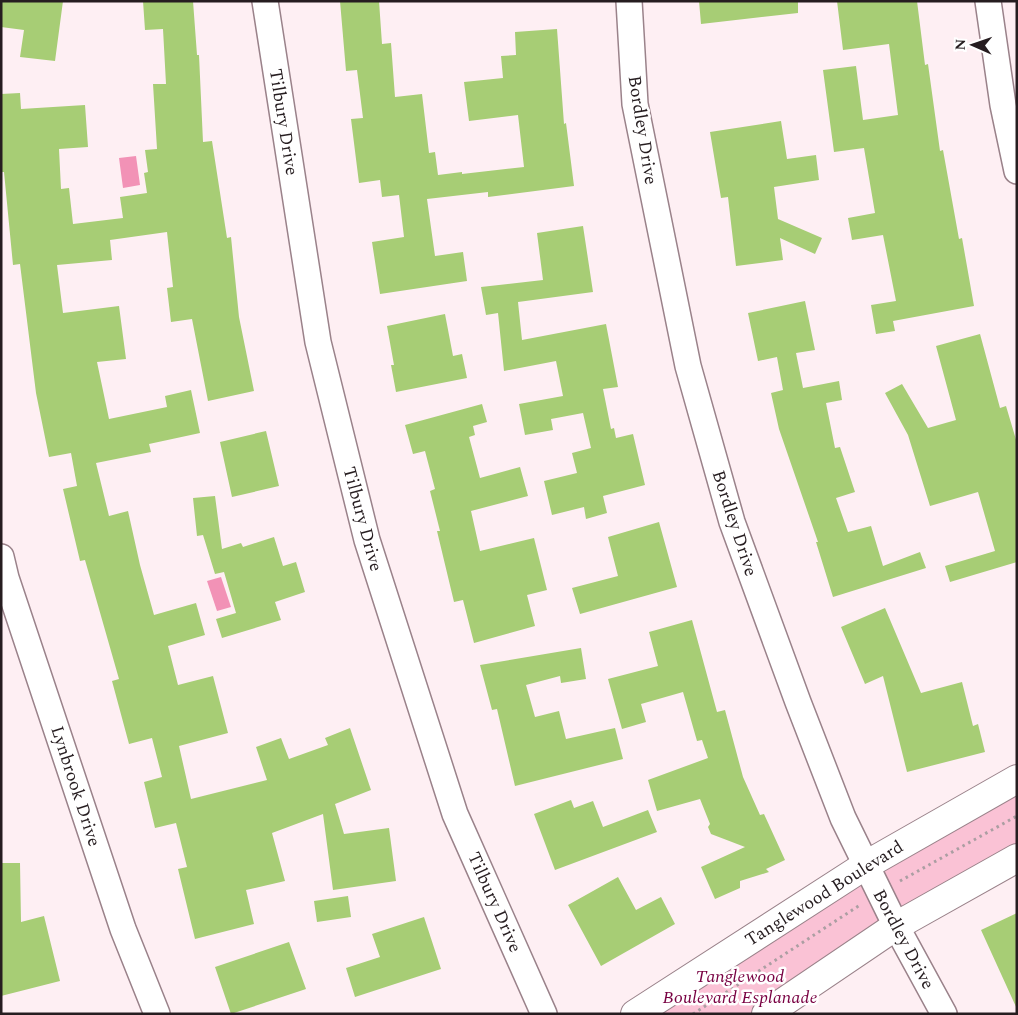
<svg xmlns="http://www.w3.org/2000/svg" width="1018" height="1015" viewBox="0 0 1018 1015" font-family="Spectral,serif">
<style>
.green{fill:#fac2d5}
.water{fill:#f292b6}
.building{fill:#a7cd75}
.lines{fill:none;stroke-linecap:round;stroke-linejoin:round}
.street-casing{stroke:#9a828a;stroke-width:28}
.secondary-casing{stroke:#9a828a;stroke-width:30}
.path{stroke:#ab9ea2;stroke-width:3;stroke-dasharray:2.5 4;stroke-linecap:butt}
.street{stroke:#fff;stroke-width:25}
.secondary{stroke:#fff;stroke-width:28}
.labels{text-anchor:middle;stroke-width:5;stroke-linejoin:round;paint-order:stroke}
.street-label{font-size:18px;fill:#261d20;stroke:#fff}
.park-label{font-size:18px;font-style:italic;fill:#780042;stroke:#fff}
</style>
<rect width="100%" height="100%" fill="#feeff3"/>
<!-- green -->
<path class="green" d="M 1017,786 L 1017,850 L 749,1014 L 647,1014 Z"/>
<!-- water -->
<path class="water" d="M 136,156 L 140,185 L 123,188 L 119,158 Z
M 221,577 L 231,607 L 217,611 L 207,581 Z"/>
<!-- building -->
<path class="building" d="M 1,1 L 63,1 L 55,61 L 20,57 L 24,30 L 1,27 Z
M 143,1 L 193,1 L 197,55 L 199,55 L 203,142 L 212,141 L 227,238 L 231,237 L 239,317 L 254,391 L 208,401 L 192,319 L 171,322 L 167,288 L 173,287 L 167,232 L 110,240 L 112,260 L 57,265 L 63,313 L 119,306 L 126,359 L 97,362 L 109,419 L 167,407 L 165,396 L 191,390 L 200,433 L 149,444 L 151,452 L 96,463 L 109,516 L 128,511 L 140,565 L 154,615 L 196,603 L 205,635 L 168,646 L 178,685 L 213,676 L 228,733 L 179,746 L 191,799 L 267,780 L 256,747 L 281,738 L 289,759 L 328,745 L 325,738 L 350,728 L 371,790 L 335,804 L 344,834 L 389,828 L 396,881 L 333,890 L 323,814 L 272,833 L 285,881 L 246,890 L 254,924 L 195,939 L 178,869 L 187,867 L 176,823 L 155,828 L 144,782 L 162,777 L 152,738 L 129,744 L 112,681 L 119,679 L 85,560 L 80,561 L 63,489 L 77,486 L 71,453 L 49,457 L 36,393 L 20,264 L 13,265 L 4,172 L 1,172 L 1,94 L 20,93 L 21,109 L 85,105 L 88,147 L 59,149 L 61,189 L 69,188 L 73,224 L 123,218 L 120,197 L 147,193 L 144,173 L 148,172 L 145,150 L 157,149 L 153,84 L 166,84 L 163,29 L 145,30 Z
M 340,1 L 379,1 L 382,44 L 391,43 L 395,97 L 422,94 L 429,153 L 435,152 L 438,175 L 462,172 L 462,174 L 524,167 L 518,115 L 469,121 L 464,82 L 503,78 L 501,56 L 516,55 L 515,32 L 557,29 L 564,124 L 566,123 L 574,186 L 488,197 L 488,192 L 427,199 L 435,256 L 463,252 L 467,281 L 380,294 L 372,242 L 404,237 L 399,195 L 382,197 L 380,180 L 359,183 L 351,119 L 363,118 L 357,70 L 346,71 Z
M 699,1 L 798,1 L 798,13 L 701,24 Z
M 837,1 L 917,1 L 925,65 L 928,64 L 940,151 L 943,150 L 959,239 L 962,238 L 974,306 L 893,321 L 895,331 L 876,334 L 871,305 L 896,301 L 883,235 L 852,240 L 848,218 L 875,213 L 864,148 L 834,152 L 823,70 L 856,66 L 863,120 L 898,115 L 889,44 L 843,50 Z
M 781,121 L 787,159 L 816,155 L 819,180 L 774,187 L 778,219 L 822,238 L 815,254 L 780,238 L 783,260 L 736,266 L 728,197 L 721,198 L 710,132 Z
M 583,226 L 593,292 L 518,302 L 522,340 L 606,324 L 618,387 L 603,389 L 611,429 L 614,428 L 616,438 L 633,434 L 645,485 L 603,496 L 607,513 L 586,519 L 584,507 L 552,515 L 544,481 L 577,473 L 572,453 L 591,448 L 583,413 L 551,419 L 553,430 L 525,435 L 519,404 L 563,396 L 556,361 L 504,371 L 498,313 L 486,315 L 481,287 L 543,280 L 537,233 Z
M 805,301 L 815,350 L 796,353 L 803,388 L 839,381 L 842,400 L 826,403 L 835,448 L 840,447 L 855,492 L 836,498 L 848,532 L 871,526 L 883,566 L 920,552 L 926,568 L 833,597 L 816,542 L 818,542 L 779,429 L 771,393 L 783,390 L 777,357 L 758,361 L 748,313 Z
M 445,314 L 453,356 L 462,354 L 467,378 L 396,392 L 391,365 L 394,365 L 387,326 Z
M 980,334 L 1000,408 L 1006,406 L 1017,443 L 1017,562 L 950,582 L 945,566 L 995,551 L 978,492 L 930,506 L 908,435 L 885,393 L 902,384 L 928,428 L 956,420 L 936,346 Z
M 482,404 L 487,422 L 473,426 L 475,435 L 469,437 L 480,478 L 520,467 L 528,496 L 471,511 L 480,551 L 534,538 L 547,590 L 527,595 L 535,626 L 474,643 L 463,600 L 454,602 L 437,531 L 440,531 L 430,491 L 435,489 L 425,451 L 413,454 L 405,425 Z
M 266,431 L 279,486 L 232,497 L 220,442 Z
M 215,496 L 222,549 L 241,543 L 243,547 L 274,537 L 283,566 L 296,562 L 305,592 L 275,602 L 281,620 L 222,638 L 216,619 L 236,613 L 224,572 L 215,574 L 203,535 L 197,536 L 193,498 Z
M 659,522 L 677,587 L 580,614 L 572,588 L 618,576 L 608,537 Z
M 885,608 L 921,693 L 962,682 L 973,726 L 978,724 L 985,752 L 907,772 L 883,676 L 865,684 L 841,627 Z
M 692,620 L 717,712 L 725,710 L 743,777 L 760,815 L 764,814 L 785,860 L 766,869 L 769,872 L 740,881 L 740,888 L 715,899 L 701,867 L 745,847 L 711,834 L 708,827 L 710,824 L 700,799 L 657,811 L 648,780 L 708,758 L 702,740 L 697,741 L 683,692 L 641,704 L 646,722 L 622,729 L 608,679 L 658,666 L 649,632 Z
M 581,648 L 586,679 L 561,683 L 560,676 L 526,685 L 535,717 L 559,711 L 566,739 L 615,728 L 623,759 L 515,786 L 497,709 L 492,710 L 480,665 Z
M 571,800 L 574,808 L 593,801 L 603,827 L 648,810 L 657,832 L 555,870 L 534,814 Z
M 1,863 L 20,863 L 21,922 L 44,916 L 60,981 L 1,996 Z
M 618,877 L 636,910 L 661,897 L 675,924 L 601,966 L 568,905 Z
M 348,896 L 351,917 L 317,922 L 314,901 Z
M 1017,913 L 1017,1009 L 981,930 Z
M 424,917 L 441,969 L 355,997 L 346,968 L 380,957 L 372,934 Z
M 289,942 L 306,989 L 231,1014 L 215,967 Z"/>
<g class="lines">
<defs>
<path id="street" d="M 265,1 L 318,342 L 367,540 L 455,814 L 544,1014
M 629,1 L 635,104 L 688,366 L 732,522 L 798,702 L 843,818 L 896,926 L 944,1014
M 988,1 L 1003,105 L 1017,171
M 1,557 L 6,578 L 123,929 L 157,1014"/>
<path id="secondary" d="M 635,1014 L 866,865 L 1017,779
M 766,1014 L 896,926 L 1017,858"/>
</defs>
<!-- street casing -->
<use href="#street" class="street-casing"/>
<!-- secondary casing -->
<use href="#secondary" class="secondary-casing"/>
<!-- path -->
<path class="path" d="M 900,881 L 1017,816
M 693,1014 L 860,905"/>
<!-- street -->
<use href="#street" class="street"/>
<!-- secondary -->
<use href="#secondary" class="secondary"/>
</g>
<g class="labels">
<!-- street labels -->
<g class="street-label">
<text transform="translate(284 122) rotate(81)" y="6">Tilbury Drive</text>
<text transform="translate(643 130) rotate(81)" y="6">Bordley Drive</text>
<text transform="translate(363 519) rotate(75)" y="6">Tilbury Drive</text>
<text transform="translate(735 523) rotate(72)" y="6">Bordley Drive</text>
<text transform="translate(76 786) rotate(72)" y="6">Lynbrook Drive</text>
<text transform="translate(824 893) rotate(-32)" y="6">Tanglewood Boulevard</text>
<text transform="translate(495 902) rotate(66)" y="6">Tilbury Drive</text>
<text transform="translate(904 939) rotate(62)" y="6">Bordley Drive</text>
</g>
<!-- park labels -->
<g class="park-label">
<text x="740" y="982">Tanglewood<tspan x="740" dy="21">Boulevard Esplanade</tspan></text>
</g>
</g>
<!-- border -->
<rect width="1018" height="1015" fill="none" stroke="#261d20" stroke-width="5"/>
<!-- north arrow -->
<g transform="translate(973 45) rotate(272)" stroke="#ffffff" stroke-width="4" paint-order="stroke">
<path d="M0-4L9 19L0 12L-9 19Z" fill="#261d20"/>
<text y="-8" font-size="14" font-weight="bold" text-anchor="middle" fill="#261d20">N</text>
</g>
</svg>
